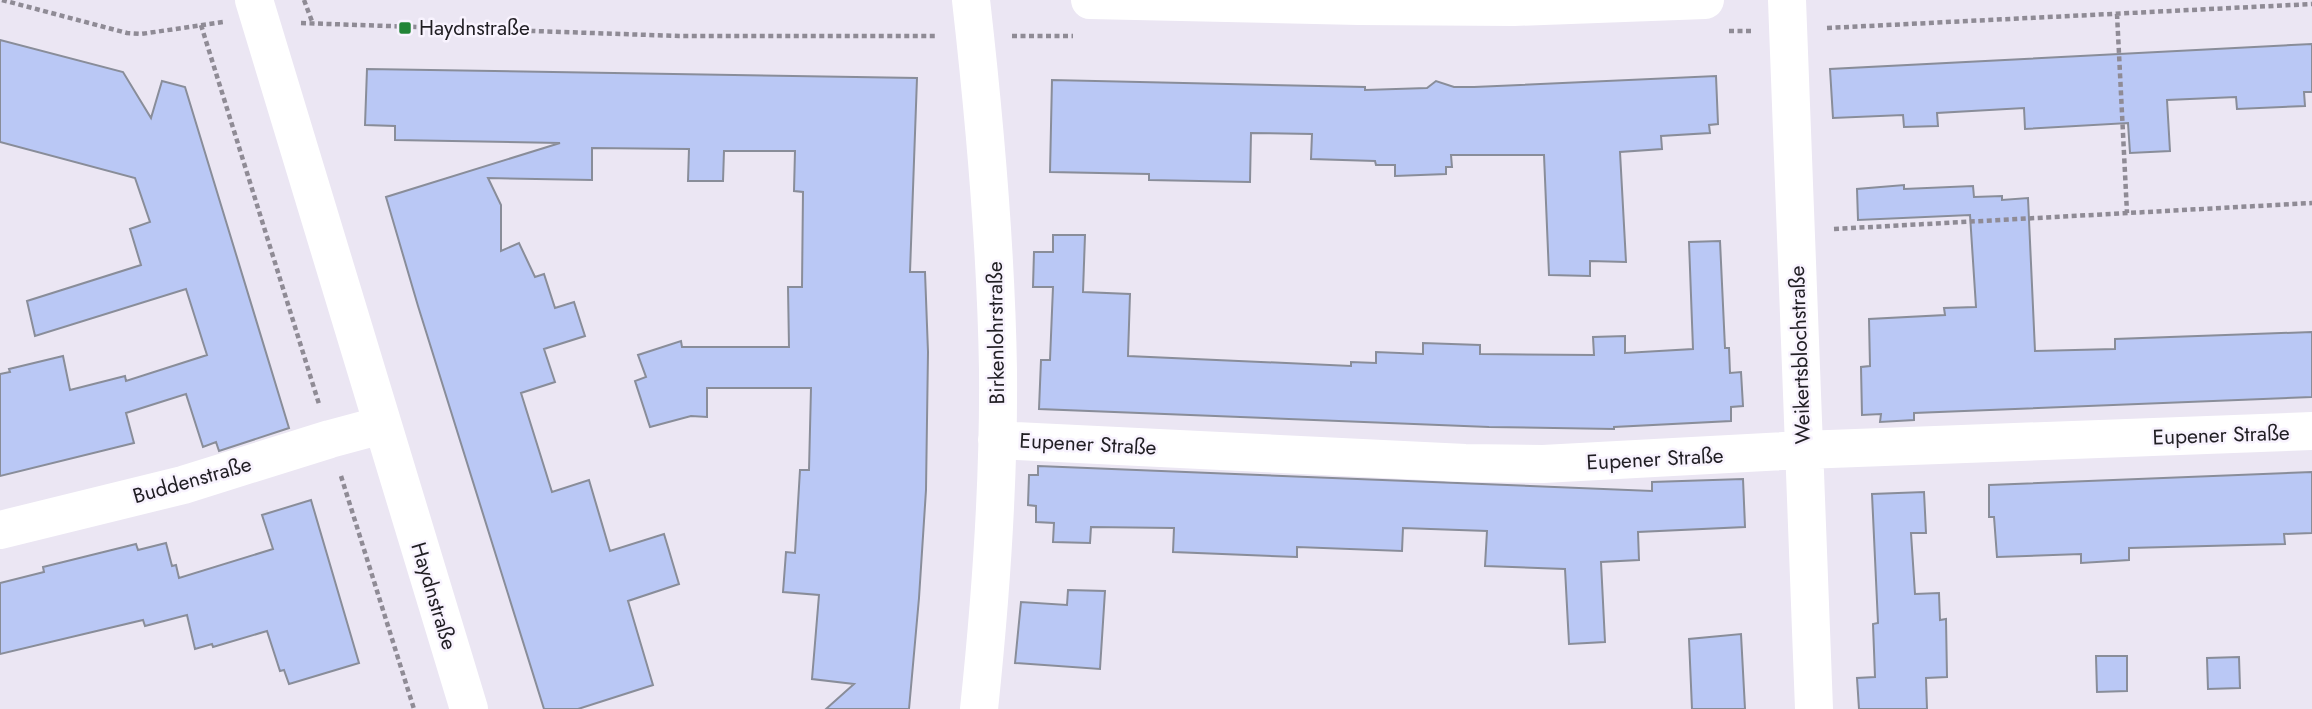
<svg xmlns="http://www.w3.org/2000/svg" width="2312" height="709" viewBox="0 0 2312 709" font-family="Jost,sans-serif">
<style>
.building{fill:#bac8f5;stroke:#898d99;stroke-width:2}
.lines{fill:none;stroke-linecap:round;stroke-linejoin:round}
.path{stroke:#8f8b95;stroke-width:4.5;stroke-dasharray:5 3.5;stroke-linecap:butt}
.minor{stroke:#fff;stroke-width:38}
.poi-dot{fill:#228437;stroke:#f8f3fe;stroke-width:2.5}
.labels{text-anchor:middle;stroke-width:5;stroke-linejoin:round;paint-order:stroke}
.poi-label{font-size:21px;fill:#201e23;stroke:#f8f3fe;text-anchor:start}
.street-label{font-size:21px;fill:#201e23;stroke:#f8f3fe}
</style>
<rect width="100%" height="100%" fill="#ebe6f3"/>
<!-- building -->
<path class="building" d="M 0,40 L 123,72 L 151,118 L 162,81 L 185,87 L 289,428 L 219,451 L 216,442 L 203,447 L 186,394 L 126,413 L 134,443 L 0,476 L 0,374 L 10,372 L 9,369 L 63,356 L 70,390 L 125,376 L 126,381 L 207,355 L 186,289 L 35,336 L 27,301 L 141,265 L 130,229 L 150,222 L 135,178 L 0,142 Z
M 2312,44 L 2312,92 L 2304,92 L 2305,106 L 2237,109 L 2236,97 L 2167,100 L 2170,151 L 2130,153 L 2128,123 L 2025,129 L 2024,108 L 1937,113 L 1938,126 L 1904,127 L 1903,115 L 1833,118 L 1830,69 Z
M 367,69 L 917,78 L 910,272 L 925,272 L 928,352 L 926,490 L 919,598 L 909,709 L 826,709 L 854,684 L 812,679 L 819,595 L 783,592 L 786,552 L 795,553 L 800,470 L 809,470 L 811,388 L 707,388 L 707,417 L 691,416 L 650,427 L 635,381 L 646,377 L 638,355 L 681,341 L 682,347 L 789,347 L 788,287 L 802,287 L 803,192 L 794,191 L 795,151 L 724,151 L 723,181 L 688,181 L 689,149 L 592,148 L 592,180 L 488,178 L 501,205 L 501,251 L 519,243 L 535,277 L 544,274 L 555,308 L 574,302 L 585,336 L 544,349 L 555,382 L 521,393 L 552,492 L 589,480 L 610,551 L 664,534 L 679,584 L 628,601 L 653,685 L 578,709 L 544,709 L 418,306 L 386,197 L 560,143 L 395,140 L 395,126 L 365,125 Z
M 1716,76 L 1718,124 L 1709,125 L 1710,133 L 1661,136 L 1662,149 L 1620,152 L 1626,262 L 1590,261 L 1590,276 L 1549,275 L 1544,155 L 1451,155 L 1452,167 L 1446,167 L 1446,174 L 1395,176 L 1395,165 L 1376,165 L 1375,161 L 1311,159 L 1312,134 L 1251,133 L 1250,182 L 1149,180 L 1149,174 L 1050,172 L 1052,80 L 1365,87 L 1365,90 L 1427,88 L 1436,81 L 1454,87 L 1474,87 Z
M 1904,185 L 1904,189 L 1973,186 L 1974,197 L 2002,196 L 2002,200 L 2028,198 L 2035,351 L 2115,349 L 2115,339 L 2312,332 L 2312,397 L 1914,413 L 1914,420 L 1880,422 L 1881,414 L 1862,415 L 1861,367 L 1870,366 L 1869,319 L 1945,315 L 1944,308 L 1976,307 L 1970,215 L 1858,220 L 1857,189 Z
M 1053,235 L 1085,235 L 1083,292 L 1130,294 L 1128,356 L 1351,366 L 1351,362 L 1376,363 L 1376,352 L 1423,354 L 1423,343 L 1480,345 L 1480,354 L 1594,355 L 1593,337 L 1625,336 L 1625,353 L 1693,349 L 1689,242 L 1720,241 L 1725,348 L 1729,348 L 1730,373 L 1741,372 L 1743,406 L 1731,407 L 1731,421 L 1614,427 L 1614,429 L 1489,427 L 1039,409 L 1041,360 L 1050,360 L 1053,287 L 1033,287 L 1034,252 L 1053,252 Z
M 1038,466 L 1652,491 L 1652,482 L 1743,479 L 1745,527 L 1638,532 L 1639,560 L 1601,562 L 1605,642 L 1569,644 L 1565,569 L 1485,566 L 1487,531 L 1403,528 L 1402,551 L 1297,547 L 1297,557 L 1173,552 L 1174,528 L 1091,527 L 1090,543 L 1053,542 L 1054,523 L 1036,522 L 1036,506 L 1028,505 L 1029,475 L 1038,475 Z
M 2312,472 L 2312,533 L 2284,534 L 2285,544 L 2129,548 L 2129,560 L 2081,563 L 2081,554 L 1997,557 L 1994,517 L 1989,517 L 1989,485 Z
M 1924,492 L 1926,533 L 1911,533 L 1915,594 L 1939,593 L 1940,620 L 1946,619 L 1947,677 L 1926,678 L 1927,709 L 1859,709 L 1857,678 L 1875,677 L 1873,624 L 1878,623 L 1872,494 Z
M 311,500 L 359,663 L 289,684 L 284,670 L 280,671 L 267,631 L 213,647 L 212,644 L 195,649 L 187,615 L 145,626 L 143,620 L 0,654 L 0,583 L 44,572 L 43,567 L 136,544 L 138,550 L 166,543 L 172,566 L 176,565 L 179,578 L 273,549 L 262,515 Z
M 1068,590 L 1105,591 L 1100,669 L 1015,663 L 1021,602 L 1067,605 Z
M 1741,634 L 1745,709 L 1692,709 L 1689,639 Z
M 2096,656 L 2127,656 L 2127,691 L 2097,692 Z
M 2239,657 L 2240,688 L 2208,689 L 2207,658 Z"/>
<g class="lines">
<!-- path -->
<path class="path" d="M 2,0 L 127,33 L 141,34 L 223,22
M 304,0 L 313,24
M 2117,14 L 2127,213
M 301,23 L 679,36 L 937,36
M 201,25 L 319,404
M 1827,28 L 2312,4
M 1729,31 L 1752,31
M 1012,36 L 1073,36
M 1834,229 L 2312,203
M 341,476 L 414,709"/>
<!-- minor -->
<path class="minor" d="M 254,0 L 469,709
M 971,0 C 985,123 996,246 998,370 C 999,484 991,596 979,709
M 1090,0 L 1359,6 L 1514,7 L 1705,0
M 1787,0 L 1814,709
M 997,440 L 1465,463 L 1543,464 L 1803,450 L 2312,431
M 0,530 L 183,485 L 330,439 L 382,425"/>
</g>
<!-- markers -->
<rect class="poi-dot" x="398" y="21" width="14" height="14" rx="3.5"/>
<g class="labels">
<!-- poi labels -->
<g class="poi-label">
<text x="419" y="35">Haydnstraße</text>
</g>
<!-- street labels -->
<g class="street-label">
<text transform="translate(996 333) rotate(-91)" y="7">Birkenlohrstraße</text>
<text transform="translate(1800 355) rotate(-92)" y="7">Weikertsblochstraße</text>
<text transform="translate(2221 435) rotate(-2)" y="7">Eupener Straße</text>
<text transform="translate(1088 444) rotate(3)" y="7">Eupener Straße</text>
<text transform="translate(1655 459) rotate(-3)" y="7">Eupener Straße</text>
<text transform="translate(192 480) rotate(-16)" y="7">Buddenstraße</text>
<text transform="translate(434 596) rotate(73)" y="7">Haydnstraße</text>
</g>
</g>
</svg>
